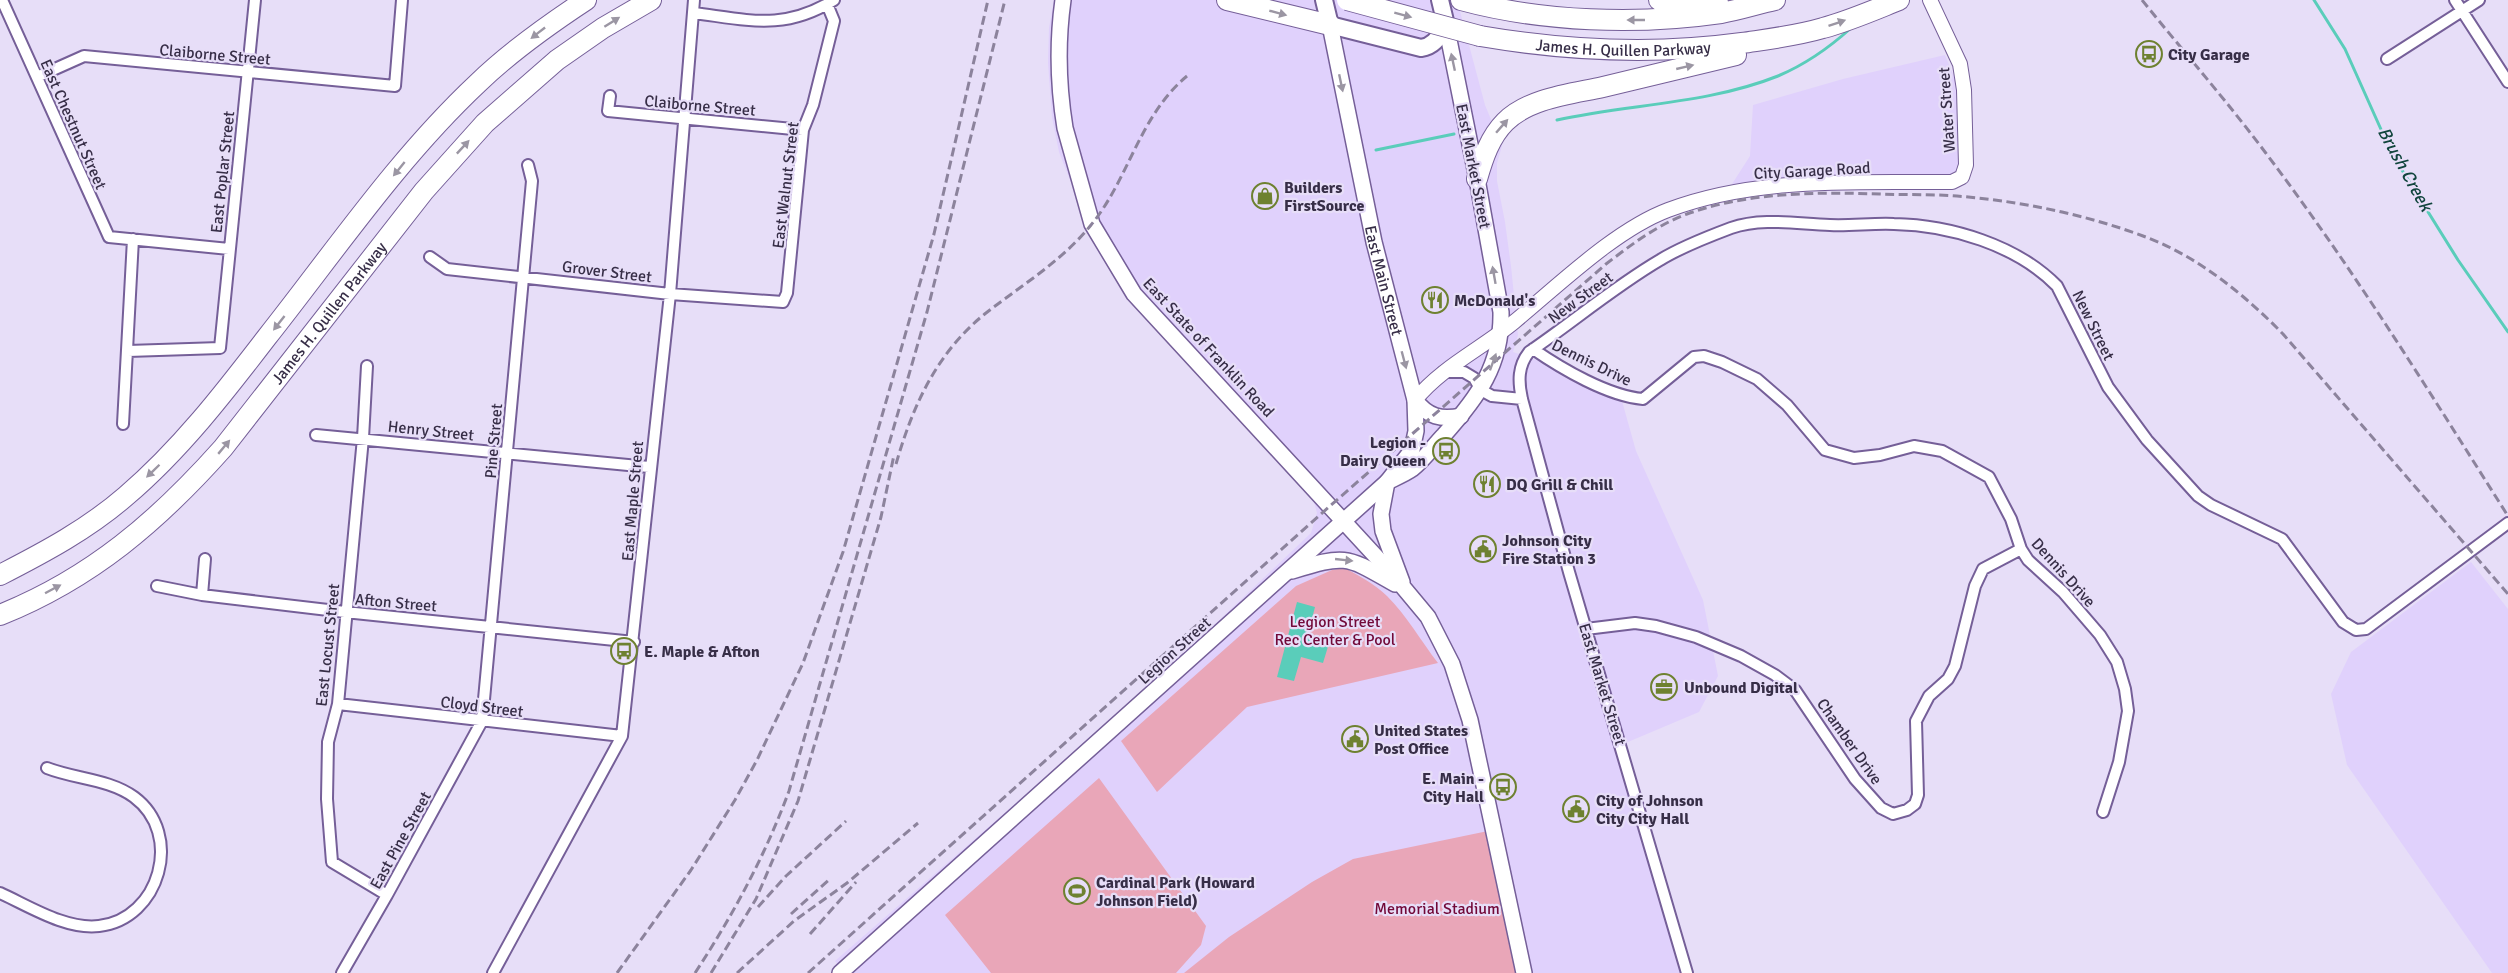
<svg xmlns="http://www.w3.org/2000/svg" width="2508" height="973" viewBox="0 0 2508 973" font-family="Signika,sans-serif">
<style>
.built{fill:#e0d1fc}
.green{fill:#e9a6b8}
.water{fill:#5acdba}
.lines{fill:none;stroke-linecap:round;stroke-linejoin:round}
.stream{stroke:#5acdba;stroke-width:3}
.minor-casing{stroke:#755f98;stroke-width:14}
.tertiary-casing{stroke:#755f98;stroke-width:16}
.secondary-casing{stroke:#755f98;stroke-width:18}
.primary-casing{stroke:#755f98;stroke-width:20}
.motorway-casing{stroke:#755f98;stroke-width:22}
.minor{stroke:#fff;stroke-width:10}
.tertiary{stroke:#fff;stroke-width:14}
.secondary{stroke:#fff;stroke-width:15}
.primary{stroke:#fff;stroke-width:16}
.motorway{stroke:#fff;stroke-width:20}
.rail{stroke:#8c839c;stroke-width:3;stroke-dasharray:9 4.5;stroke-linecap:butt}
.motorway-bridge-casing{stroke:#755f98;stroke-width:22;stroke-linecap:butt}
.motorway-bridge{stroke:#fff;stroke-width:20}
.oneway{fill:#9b96a3}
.labels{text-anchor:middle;stroke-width:4.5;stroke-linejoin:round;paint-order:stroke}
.street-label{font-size:16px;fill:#372e47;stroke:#e7def8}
.poi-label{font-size:16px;font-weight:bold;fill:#372e47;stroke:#e7def8;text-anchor:start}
.park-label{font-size:16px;fill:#710838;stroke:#e7def8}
.water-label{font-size:18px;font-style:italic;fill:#11453d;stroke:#e7def8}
</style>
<rect width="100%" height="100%" fill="#e7def8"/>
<!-- built -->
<path class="built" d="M 1054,0 L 1457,0 L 1485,105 L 1502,146 L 1497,163 L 1497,181 L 1505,222 L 1511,266 L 1518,335 L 1513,352 L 1537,360 L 1622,401 L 1636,451 L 1703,600 L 1718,676 L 1699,712 L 1616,747 L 1682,973 L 845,973 L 835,961 L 1150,686 L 1311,533 L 1317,513 L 1313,498 L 1133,300 L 1079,203 L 1059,152 L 1052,117 L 1048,63 L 1049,28 Z
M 1945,55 L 1955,79 L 1960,157 L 1957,170 L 1946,178 L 1804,179 L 1732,184 L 1750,156 L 1753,105 L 1843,79 Z
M 2471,562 L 2508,609 L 2508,973 L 2492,973 L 2347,765 L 2331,694 L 2351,652 Z"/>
<!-- green -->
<path class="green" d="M 1345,568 C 1359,576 1375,584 1387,596 C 1407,616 1421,641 1438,663 L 1247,707 L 1157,792 L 1121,741 L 1296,586 L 1332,570 Z
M 1099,778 L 1206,926 L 1201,945 L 1176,973 L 991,973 L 945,915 Z
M 1488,831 L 1517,973 L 1184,973 L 1229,937 L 1312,882 L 1353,859 Z"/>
<!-- water -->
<path class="water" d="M 1297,602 L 1315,607 L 1308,634 L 1330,640 L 1323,663 L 1301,657 L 1294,681 L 1277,677 Z"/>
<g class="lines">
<!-- stream -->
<path class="stream" d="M 2314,0 L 2345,49 L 2392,154 L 2458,260 L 2508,332
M 1557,120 C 1630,104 1708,104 1778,76 C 1804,65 1830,47 1851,28
M 1376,150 L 1454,134"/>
<defs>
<path id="minor" d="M 2,0 L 109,237 L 229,249
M 2455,0 L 2508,82
M 694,13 C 749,20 784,31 834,0
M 2387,59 L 2479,0
M 37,77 L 84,56 L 395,86 L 402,0
M 610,96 L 608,111 L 803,130
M 430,257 L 447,269 L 670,294 L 783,302 L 787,293 L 803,130 L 813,105 L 834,21 L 827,4
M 1533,349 C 1562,369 1608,396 1643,399 L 1694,357 L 1704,356 L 1722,362 L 1757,379 L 1787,405 L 1825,450 L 1854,458 L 1880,455 L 1914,446 L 1942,451 L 1989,477 L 2011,519 L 2021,549 L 2028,560 L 2063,592 L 2100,635 L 2117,662 L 2125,689 L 2128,711 L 2119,762 L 2103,812
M 128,351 L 220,348 L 255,0
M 367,366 L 363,438 L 338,704 L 328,742 L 327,799 L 332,862 L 387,895
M 1443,372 L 1464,372 L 1474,378 L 1481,390 L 1492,396 L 1522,399
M 123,424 L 133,239
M 316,435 L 649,467
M 157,586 L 202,595 L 345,612 L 634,642
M 202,595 L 205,559
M 1586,629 L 1635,623 L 1656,626 L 1696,637 L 1741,656 L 1775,675 L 1795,690 L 1855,779 L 1881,808 L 1893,814 L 1907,810 L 1915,804 L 1918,795 L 1916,721 L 1929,696 L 1948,679 L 1955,666 L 1975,586 L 1983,569 L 2021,549
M 338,704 L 622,736
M 0,893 C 29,906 66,930 99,926 C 160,919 184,834 134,797 C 109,779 75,779 47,768
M 342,973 L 387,895 L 482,721 L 532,181 L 528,165
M 493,973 L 622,736 L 670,294 L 694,0
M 1687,973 L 1569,572 L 1522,399 C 1518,381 1518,366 1529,352 C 1573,322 1614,287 1660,260 C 1681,247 1707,237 1731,228 C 1762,217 1797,224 1830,225 C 1851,226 1873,223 1894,224 C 1950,225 2017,245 2057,286 L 2108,387 L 2147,440 L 2198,496 L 2211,505 L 2282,539 L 2343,622 L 2356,630 L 2366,629 L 2508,523"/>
<path id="tertiary" d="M 1415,400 C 1442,367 1481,349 1514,322 C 1559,285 1615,230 1668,210 C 1758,176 1858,183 1952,182 L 1962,177 L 1966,165 L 1964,90 L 1960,64 L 1930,0"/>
<g id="secondary">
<path d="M 1063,0 C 1057,43 1058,85 1065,128 L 1092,224 L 1134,294 L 1393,575 L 1428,617 L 1452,664 L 1470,720 L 1524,973"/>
<path id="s1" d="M 1330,25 L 1374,242 L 1415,400 L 1416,431 L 1412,450 L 1387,482 L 1381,514 L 1383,531 L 1402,582"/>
<path d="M 1415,400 C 1428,417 1441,420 1461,416"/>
<path d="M 1292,571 C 1347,554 1346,556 1395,584"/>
<path d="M 840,973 L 1387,482 C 1395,478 1405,474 1412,469 C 1424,460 1434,445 1444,435 C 1478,397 1502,365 1501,312 L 1477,179 L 1446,25"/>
</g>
<path id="primary" d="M 1324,0 L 1330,25 L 1421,48 C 1435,46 1439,36 1446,25 L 1440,0"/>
<g id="motorway">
<path d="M 1227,0 L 1330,25"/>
<path d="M 1461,0 C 1542,22 1638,25 1721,13 C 1739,10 1757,4 1775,0"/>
<path d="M 1659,0 L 1718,3"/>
<path id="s2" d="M 1480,36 C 1568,51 1654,55 1742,43 C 1769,39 1796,36 1823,28 C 1849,21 1874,10 1899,0"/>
<path d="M 1477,179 C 1483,158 1490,137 1505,122 C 1529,98 1571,94 1603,87 C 1647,76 1692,66 1736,55"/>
<path d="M 0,575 C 45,552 88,529 126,496 C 180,450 224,393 267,337 C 335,251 398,158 478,83 C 511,51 548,25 586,0"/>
<path id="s3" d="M 0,615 C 92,578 158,521 223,448 L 424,191 L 485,123 L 557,60 L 603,28 L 651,0"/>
</g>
</defs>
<!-- minor casing -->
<use href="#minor" class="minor-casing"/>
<!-- tertiary casing -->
<use href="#tertiary" class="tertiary-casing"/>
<!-- secondary casing -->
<use href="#secondary" class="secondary-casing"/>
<!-- primary casing -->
<use href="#primary" class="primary-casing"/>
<!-- motorway casing -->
<use href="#motorway" class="motorway-casing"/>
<!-- minor -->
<use href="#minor" class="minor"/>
<!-- tertiary -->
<use href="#tertiary" class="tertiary"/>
<!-- secondary -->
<use href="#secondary" class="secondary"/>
<!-- primary -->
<use href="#primary" class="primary"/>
<!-- motorway -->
<use href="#motorway" class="motorway"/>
<!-- rail -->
<path class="rail" d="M 2142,0 C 2183,51 2226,100 2265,152 C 2353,268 2430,393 2508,516
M 896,464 C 913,405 937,352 986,313 C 1022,285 1062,261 1091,225 C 1129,179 1139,116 1187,76
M 758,907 L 786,876 L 846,821
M 791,914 L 831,878
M 810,934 L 856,882
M 617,973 L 691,870 L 735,800 L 757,760 L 803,663 L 843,552 L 934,234 L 988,0
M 695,973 C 733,915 765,856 789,791 L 927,312 L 1005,0
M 711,973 L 756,899 L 798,801 L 881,517 L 894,455
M 737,973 L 794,921 L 847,883 L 918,823
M 808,973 L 1330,506 L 1606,264 C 1631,245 1657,225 1687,214 C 1749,192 1814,192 1880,194 C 1905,195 1931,194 1957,196 C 2019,201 2084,214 2143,236 C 2196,255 2244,294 2283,334 L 2508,594"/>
<defs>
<path id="motorway-bridge" d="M 1347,0 L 1480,36"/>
</defs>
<!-- motorway-bridge casing -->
<use href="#motorway-bridge" class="motorway-bridge-casing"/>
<!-- motorway-bridge -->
<use href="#motorway-bridge" class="motorway-bridge"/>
</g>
<!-- one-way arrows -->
<defs><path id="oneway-solid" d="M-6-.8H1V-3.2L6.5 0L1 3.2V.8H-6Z" transform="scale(1.5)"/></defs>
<g class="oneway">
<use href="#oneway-solid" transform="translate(1278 13) rotate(15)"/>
<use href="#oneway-solid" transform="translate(1403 15) rotate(15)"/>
<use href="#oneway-solid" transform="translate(1636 20) rotate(-180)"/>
<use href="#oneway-solid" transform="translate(612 22) rotate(-32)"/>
<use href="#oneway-solid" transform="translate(1837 23) rotate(-19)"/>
<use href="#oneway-solid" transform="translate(538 33) rotate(142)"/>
<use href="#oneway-solid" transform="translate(1453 62) rotate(-102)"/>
<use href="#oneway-solid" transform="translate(1685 67) rotate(-13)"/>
<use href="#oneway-solid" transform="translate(1341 83) rotate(78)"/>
<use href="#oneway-solid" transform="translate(1502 126) rotate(-49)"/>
<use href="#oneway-solid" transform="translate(463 147) rotate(-47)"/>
<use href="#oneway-solid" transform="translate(399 169) rotate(129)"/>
<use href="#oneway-solid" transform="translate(1494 275) rotate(-100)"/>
<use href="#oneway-solid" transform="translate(279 323) rotate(128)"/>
<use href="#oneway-solid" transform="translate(1404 360) rotate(75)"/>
<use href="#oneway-solid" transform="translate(1493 362) rotate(-70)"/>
<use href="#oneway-solid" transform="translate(224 447) rotate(-50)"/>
<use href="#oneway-solid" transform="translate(153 471) rotate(136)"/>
<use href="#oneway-solid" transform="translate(1344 560) rotate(6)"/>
<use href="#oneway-solid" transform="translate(53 589) rotate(-28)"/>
</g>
<!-- icons -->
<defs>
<symbol id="bus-ring" viewBox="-11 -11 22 22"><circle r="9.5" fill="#e7def8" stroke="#6e8130" stroke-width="1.5"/><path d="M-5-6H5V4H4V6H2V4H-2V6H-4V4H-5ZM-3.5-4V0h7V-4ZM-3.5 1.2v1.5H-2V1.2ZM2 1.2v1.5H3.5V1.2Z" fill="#6e8130"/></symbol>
<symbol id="shop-ring" viewBox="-11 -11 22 22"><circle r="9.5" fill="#e7def8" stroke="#6e8130" stroke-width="1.5"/><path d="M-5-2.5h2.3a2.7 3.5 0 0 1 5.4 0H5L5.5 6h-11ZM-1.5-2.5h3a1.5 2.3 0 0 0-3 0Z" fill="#6e8130"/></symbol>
<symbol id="restaurant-ring" viewBox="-11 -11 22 22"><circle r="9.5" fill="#e7def8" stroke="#6e8130" stroke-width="1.5"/><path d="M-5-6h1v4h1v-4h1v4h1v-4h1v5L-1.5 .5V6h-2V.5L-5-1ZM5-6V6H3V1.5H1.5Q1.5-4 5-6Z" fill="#6e8130"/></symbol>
<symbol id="civic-ring" viewBox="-11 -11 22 22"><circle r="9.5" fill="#e7def8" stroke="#6e8130" stroke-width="1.5"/><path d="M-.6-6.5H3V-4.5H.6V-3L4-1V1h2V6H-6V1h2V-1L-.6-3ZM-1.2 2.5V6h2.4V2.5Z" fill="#6e8130"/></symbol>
<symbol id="office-ring" viewBox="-11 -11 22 22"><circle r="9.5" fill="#e7def8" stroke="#6e8130" stroke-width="1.5"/><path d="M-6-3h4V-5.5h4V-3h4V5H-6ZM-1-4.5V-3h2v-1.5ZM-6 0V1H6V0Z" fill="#6e8130"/></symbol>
<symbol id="stadium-ring" viewBox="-11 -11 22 22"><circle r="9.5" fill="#e7def8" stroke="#6e8130" stroke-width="1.5"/><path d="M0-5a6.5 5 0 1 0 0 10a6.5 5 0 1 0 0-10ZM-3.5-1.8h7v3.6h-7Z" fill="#6e8130"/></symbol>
</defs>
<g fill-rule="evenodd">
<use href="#bus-ring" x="2134" y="39" width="30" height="30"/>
<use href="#shop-ring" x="1250" y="181" width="30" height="30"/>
<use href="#restaurant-ring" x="1420" y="285" width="30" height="30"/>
<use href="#bus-ring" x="1431" y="436" width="30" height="30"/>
<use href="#restaurant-ring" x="1472" y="469" width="30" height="30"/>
<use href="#civic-ring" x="1468" y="534" width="30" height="30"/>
<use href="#bus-ring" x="609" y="636" width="30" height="30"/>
<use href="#office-ring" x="1649" y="672" width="30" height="30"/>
<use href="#civic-ring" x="1340" y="724" width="30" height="30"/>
<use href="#bus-ring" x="1488" y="772" width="30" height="30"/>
<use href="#civic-ring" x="1561" y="794" width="30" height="30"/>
<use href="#stadium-ring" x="1062" y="876" width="30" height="30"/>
</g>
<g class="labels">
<!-- street labels -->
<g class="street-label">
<text dy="6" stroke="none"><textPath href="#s2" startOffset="144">James H. Quillen Parkway</textPath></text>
<text transform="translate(215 54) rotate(5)" y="6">Claiborne Street</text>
<text transform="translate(700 105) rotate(5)" y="6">Claiborne Street</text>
<text transform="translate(1946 110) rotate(-94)" y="6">Water Street</text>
<text transform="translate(74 124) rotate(66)" y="6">East Chestnut Street</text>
<text transform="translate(1474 166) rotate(79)" y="6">East Market Street</text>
<text transform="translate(1812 170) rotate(-3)" y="6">City Garage Road</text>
<text transform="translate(222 172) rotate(-84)" y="6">East Poplar Street</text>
<text transform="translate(785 185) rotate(-83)" y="6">East Walnut Street</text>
<text transform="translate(607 271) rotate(7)" y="6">Grover Street</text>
<text dy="6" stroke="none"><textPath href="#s1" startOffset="261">East Main Street</textPath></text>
<text transform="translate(1580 297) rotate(-36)" y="6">New Street</text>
<text dy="6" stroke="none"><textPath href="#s3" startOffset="453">James H. Quillen Parkway</textPath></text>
<text transform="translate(2094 325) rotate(64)" y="6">New Street</text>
<text transform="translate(1209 347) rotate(47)" y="6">East State of Franklin Road</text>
<text transform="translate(1592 362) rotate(26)" y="6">Dennis Drive</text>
<text transform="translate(431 430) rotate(6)" y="6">Henry Street</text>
<text transform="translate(493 441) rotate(-85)" y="6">Pine Street</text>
<text transform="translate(632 501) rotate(-85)" y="6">East Maple Street</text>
<text transform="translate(2064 572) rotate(48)" y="6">Dennis Drive</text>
<text transform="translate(396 602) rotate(5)" y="6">Afton Street</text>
<text transform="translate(327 645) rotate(-84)" y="6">East Locust Street</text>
<text transform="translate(1174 650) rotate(-42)" y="6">Legion Street</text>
<text transform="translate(1603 684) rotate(73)" y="6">East Market Street</text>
<text transform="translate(482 706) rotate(7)" y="6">Cloyd Street</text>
<text transform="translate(1850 741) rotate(55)" y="6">Chamber Drive</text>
<text transform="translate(400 840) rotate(-61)" y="6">East Pine Street</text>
</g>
<!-- poi labels -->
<g class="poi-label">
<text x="2168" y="60">City Garage</text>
<text x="1284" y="193">Builders<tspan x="1284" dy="18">FirstSource</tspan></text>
<text x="1454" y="306">McDonald's</text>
<text x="1426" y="448" text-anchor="end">Legion -<tspan x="1426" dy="18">Dairy Queen</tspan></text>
<text x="1506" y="490">DQ Grill &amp; Chill</text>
<text x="1502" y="546">Johnson City<tspan x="1502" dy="18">Fire Station 3</tspan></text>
<text x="644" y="657">E. Maple &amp; Afton</text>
<text x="1684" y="693">Unbound Digital</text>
<text x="1374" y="736">United States<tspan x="1374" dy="18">Post Office</tspan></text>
<text x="1484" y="784" text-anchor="end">E. Main -<tspan x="1484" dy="18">City Hall</tspan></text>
<text x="1596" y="806">City of Johnson<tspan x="1596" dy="18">City City Hall</tspan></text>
<text x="1096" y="888">Cardinal Park (Howard<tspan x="1096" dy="18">Johnson Field)</tspan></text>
</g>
<!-- park labels -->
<g class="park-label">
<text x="1335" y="627">Legion Street<tspan x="1335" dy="18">Rec Center &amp; Pool</tspan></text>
<text x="1437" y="914">Memorial Stadium</text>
</g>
<!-- water labels -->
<g class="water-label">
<text transform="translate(2405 169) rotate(61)" y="6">Brush Creek</text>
</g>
</g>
</svg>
